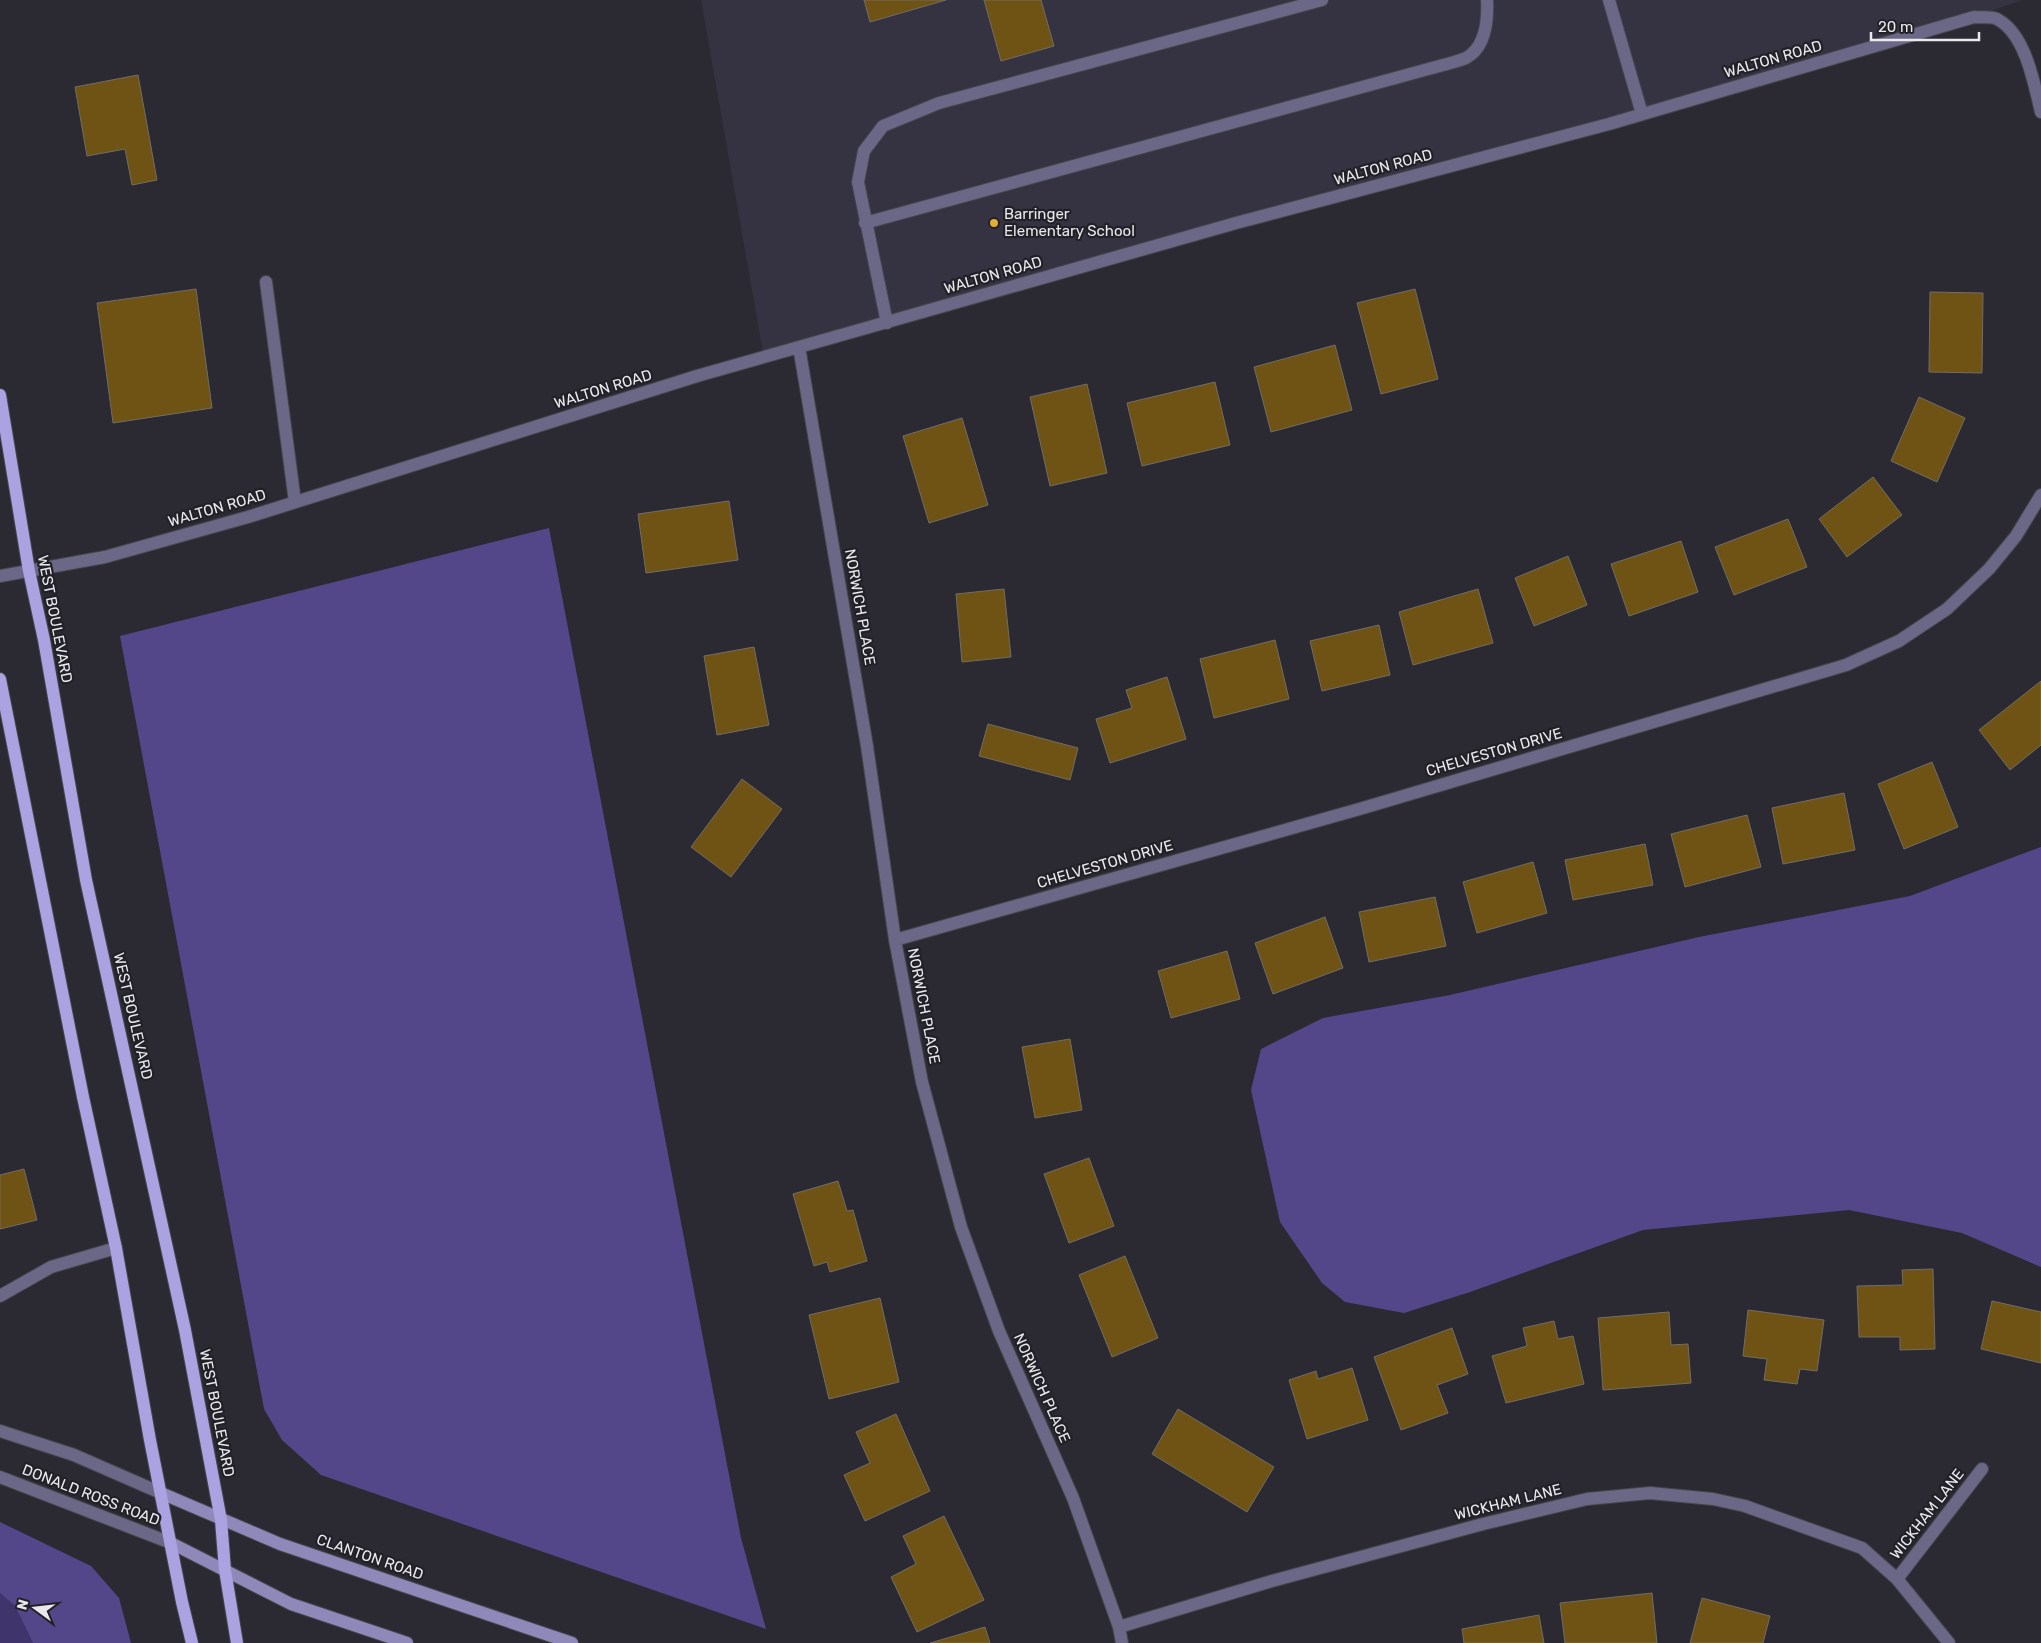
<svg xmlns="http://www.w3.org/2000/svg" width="2041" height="1643" viewBox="0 0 2041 1643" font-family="Rubik,sans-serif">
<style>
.built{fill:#353341}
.green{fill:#3f346c}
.forest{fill:#544789}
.building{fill:#6e5315;stroke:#726d64}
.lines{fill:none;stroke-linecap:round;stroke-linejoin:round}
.service-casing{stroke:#45454c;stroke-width:14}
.minor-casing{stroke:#45454c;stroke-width:14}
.tertiary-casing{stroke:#45454c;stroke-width:14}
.secondary-casing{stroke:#45454c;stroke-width:14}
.primary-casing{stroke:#45454c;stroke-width:14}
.service{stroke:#6b6786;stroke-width:12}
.minor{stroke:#6b6786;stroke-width:12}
.tertiary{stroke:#6b6786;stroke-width:12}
.secondary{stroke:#8f89b9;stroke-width:12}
.primary{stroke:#aba2e1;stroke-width:12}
.poi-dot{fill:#e3ae35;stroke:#222128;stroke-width:2}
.labels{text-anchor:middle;stroke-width:4.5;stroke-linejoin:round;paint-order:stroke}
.street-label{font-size:15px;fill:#e8e8ed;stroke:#222128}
.poi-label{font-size:15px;fill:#e8e8ed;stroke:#222128;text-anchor:start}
</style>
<rect width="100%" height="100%" fill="#2b2a32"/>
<!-- built -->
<path class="built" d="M 701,0 L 2022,0 L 1974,17 L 764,358 Z"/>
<!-- green -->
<path class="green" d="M 0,1593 L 15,1606 L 33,1643 L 0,1643 Z"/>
<!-- forest -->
<path class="forest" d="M 549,528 L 741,1538 L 766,1629 L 321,1475 L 282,1440 L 264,1409 L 120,636 Z
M 2041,847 L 2041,1267 L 1962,1233 L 1849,1210 L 1643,1230 L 1470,1292 L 1404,1313 L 1345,1302 L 1322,1283 L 1280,1222 L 1251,1090 L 1261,1049 L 1323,1018 L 1450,995 L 1699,937 L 1910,896 Z
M 0,1522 L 91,1566 L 119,1598 L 131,1643 L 33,1643 L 15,1606 L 0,1593 Z"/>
<!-- building -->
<path class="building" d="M 864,0 L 946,0 L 870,22 Z
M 984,0 L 1041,0 L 1054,46 L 1001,61 Z
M 138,75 L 157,180 L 132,185 L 125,149 L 87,156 L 75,87 Z
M 196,289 L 212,408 L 113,423 L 97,303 Z
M 1415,289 L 1438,379 L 1381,394 L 1357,303 Z
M 1930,292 L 1983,293 L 1982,373 L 1929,372 Z
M 1335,345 L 1352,410 L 1271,432 L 1254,367 Z
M 1215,382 L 1230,445 L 1142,466 L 1127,403 Z
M 1087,384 L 1107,473 L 1050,486 L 1030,397 Z
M 1919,397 L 1965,418 L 1937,482 L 1891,461 Z
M 962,418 L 988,505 L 929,523 L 903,436 Z
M 1873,477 L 1902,515 L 1847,557 L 1819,519 Z
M 729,501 L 738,560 L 646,573 L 638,514 Z
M 1788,519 L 1807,567 L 1734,595 L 1715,547 Z
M 1681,541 L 1698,592 L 1629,616 L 1611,564 Z
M 1568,556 L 1587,605 L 1534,626 L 1515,578 Z
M 1004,589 L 1011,657 L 962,662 L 956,594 Z
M 1478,589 L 1493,643 L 1413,665 L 1399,612 Z
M 1379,625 L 1390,675 L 1322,691 L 1310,641 Z
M 1275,640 L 1289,699 L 1214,718 L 1200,659 Z
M 754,647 L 769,725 L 717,735 L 704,656 Z
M 1167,677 L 1186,739 L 1110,763 L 1096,719 L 1132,708 L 1126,690 Z
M 2041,681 L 2041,745 L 2010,770 L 1979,730 Z
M 988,724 L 1078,748 L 1070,780 L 979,756 Z
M 1932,762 L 1958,827 L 1904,849 L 1878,784 Z
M 742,779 L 782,809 L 731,877 L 691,847 Z
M 1844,793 L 1855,850 L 1783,864 L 1772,808 Z
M 1747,815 L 1761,867 L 1685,887 L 1671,834 Z
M 1645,844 L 1653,885 L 1573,900 L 1565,860 Z
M 1533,862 L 1547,913 L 1477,933 L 1463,882 Z
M 1435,897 L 1446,946 L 1369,962 L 1359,912 Z
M 1325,917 L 1343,968 L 1273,994 L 1255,943 Z
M 1227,951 L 1240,999 L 1171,1018 L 1158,971 Z
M 1070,1039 L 1082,1110 L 1035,1118 L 1022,1047 Z
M 1089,1158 L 1114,1226 L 1069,1243 L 1044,1174 Z
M 24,1169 L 37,1220 L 0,1229 L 0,1175 Z
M 838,1181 L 847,1211 L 853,1210 L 867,1261 L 830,1272 L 827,1262 L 814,1266 L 793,1194 Z
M 1125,1256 L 1158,1338 L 1112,1357 L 1079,1275 Z
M 1933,1269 L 1935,1349 L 1900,1350 L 1900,1337 L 1859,1337 L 1857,1286 L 1903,1285 L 1902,1270 Z
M 880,1298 L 899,1382 L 829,1399 L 809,1315 Z
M 1992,1301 L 2041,1312 L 2041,1363 L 1981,1349 Z
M 1748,1310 L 1824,1320 L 1817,1371 L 1800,1369 L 1797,1384 L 1764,1380 L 1767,1359 L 1743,1356 Z
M 1669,1312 L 1671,1345 L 1688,1344 L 1691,1383 L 1603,1390 L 1598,1318 Z
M 1554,1321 L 1558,1339 L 1573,1336 L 1584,1384 L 1506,1403 L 1492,1356 L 1527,1346 L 1523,1328 Z
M 1452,1328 L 1468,1374 L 1437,1385 L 1448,1413 L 1401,1430 L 1374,1357 Z
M 1352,1368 L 1368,1420 L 1307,1439 L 1289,1380 L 1316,1371 L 1318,1379 Z
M 1178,1409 L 1274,1467 L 1247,1512 L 1152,1454 Z
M 896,1414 L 930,1491 L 865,1521 L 844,1475 L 870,1463 L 856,1432 Z
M 944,1516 L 984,1600 L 917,1632 L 891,1577 L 916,1564 L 903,1536 Z
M 1652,1593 L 1657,1643 L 1565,1643 L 1560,1603 Z
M 1702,1598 L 1770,1616 L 1763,1643 L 1690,1643 Z
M 1539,1615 L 1544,1643 L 1464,1643 L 1462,1629 Z
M 985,1627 L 990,1643 L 930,1643 Z"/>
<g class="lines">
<defs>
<path id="service" d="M 1609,0 L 1642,114
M 865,223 L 1443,65 C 1450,63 1459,61 1466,58 C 1486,47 1488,20 1487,0
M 266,282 L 295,502
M 887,323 L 858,182 L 864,151 L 883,126 L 939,103 L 1322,0
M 0,1296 L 51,1267 L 116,1248"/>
<path id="minor" d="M 799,347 L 867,746 L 895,940 L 922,1082 L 961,1227 L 999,1331 L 1073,1498 L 1119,1627 L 1122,1643
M 0,576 L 105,557 L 248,517 L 697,376 L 1236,223 L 1609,124 L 1974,17 C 1981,18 1992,16 1997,19 C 2026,34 2034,84 2041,112
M 895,940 L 1363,808 L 1846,665 L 1899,641 L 1947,609 L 1989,569 L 2016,536 L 2041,495
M 1897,1579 L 1982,1469
M 1119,1627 L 1272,1581 L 1483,1524 L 1587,1499 L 1650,1493 L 1713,1499 L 1745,1506 L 1862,1548 L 1897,1579 L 1949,1643"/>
<path id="tertiary" d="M 0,1431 L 74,1455 L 161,1493
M 0,1477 L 171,1543"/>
<path id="secondary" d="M 161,1493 L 280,1544 L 572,1643
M 171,1543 L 291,1604 L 407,1643"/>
<path id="primary" d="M 0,395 L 29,571 L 44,640 L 86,880 L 185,1330 L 221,1520 L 225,1570 L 237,1643
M 0,679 L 83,1097 L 116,1248 L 150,1440 L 182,1602 L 192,1643"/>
</defs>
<!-- service casing -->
<use href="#service" class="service-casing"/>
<!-- minor casing -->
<use href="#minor" class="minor-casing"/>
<!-- tertiary casing -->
<use href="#tertiary" class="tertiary-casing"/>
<!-- secondary casing -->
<use href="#secondary" class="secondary-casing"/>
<!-- primary casing -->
<use href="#primary" class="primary-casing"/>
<!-- service -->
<use href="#service" class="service"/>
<!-- minor -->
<use href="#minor" class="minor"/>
<!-- tertiary -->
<use href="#tertiary" class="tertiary"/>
<!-- secondary -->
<use href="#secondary" class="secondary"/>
<!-- primary -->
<use href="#primary" class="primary"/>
</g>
<!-- markers -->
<circle class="poi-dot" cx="994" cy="223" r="5"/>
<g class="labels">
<!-- street labels -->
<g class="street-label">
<text transform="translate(1773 59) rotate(-16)" y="5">WALTON ROAD</text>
<text transform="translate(1383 167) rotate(-15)" y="5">WALTON ROAD</text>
<text transform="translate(993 275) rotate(-16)" y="5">WALTON ROAD</text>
<text transform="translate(603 389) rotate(-17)" y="5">WALTON ROAD</text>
<text transform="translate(217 508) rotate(-16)" y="5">WALTON ROAD</text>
<text transform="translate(860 607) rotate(80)" y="5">NORWICH PLACE</text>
<text transform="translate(55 619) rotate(79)" y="5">WEST BOULEVARD</text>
<text transform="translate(1494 752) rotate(-16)" y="5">CHELVESTON DRIVE</text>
<text transform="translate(1105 864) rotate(-16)" y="5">CHELVESTON DRIVE</text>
<text transform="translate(924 1006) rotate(79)" y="5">NORWICH PLACE</text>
<text transform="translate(133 1016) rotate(77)" y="5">WEST BOULEVARD</text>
<text transform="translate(1042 1388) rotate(66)" y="5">NORWICH PLACE</text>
<text transform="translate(217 1413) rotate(79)" y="5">WEST BOULEVARD</text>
<text transform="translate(91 1495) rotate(21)" y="5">DONALD ROSS ROAD</text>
<text transform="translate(1508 1502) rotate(-14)" y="5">WICKHAM LANE</text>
<text transform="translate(1927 1514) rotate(-52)" y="5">WICKHAM LANE</text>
<text transform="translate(370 1557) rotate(19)" y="5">CLANTON ROAD</text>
</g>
<!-- poi labels -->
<g class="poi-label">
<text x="1004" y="219">Barringer<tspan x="1004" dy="17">Elementary School</tspan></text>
</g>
</g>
<!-- north arrow -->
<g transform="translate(35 1608) rotate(285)" stroke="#222128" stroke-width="4" paint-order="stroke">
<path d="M0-4L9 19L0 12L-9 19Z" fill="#e8e8ed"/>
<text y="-8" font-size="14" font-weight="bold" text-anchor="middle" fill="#e8e8ed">N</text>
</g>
<!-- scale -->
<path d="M1871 32v8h108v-8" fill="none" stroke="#e8e8ed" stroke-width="2.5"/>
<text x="1878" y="32" font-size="15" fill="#e8e8ed" stroke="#222128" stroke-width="4" paint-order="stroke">20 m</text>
</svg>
